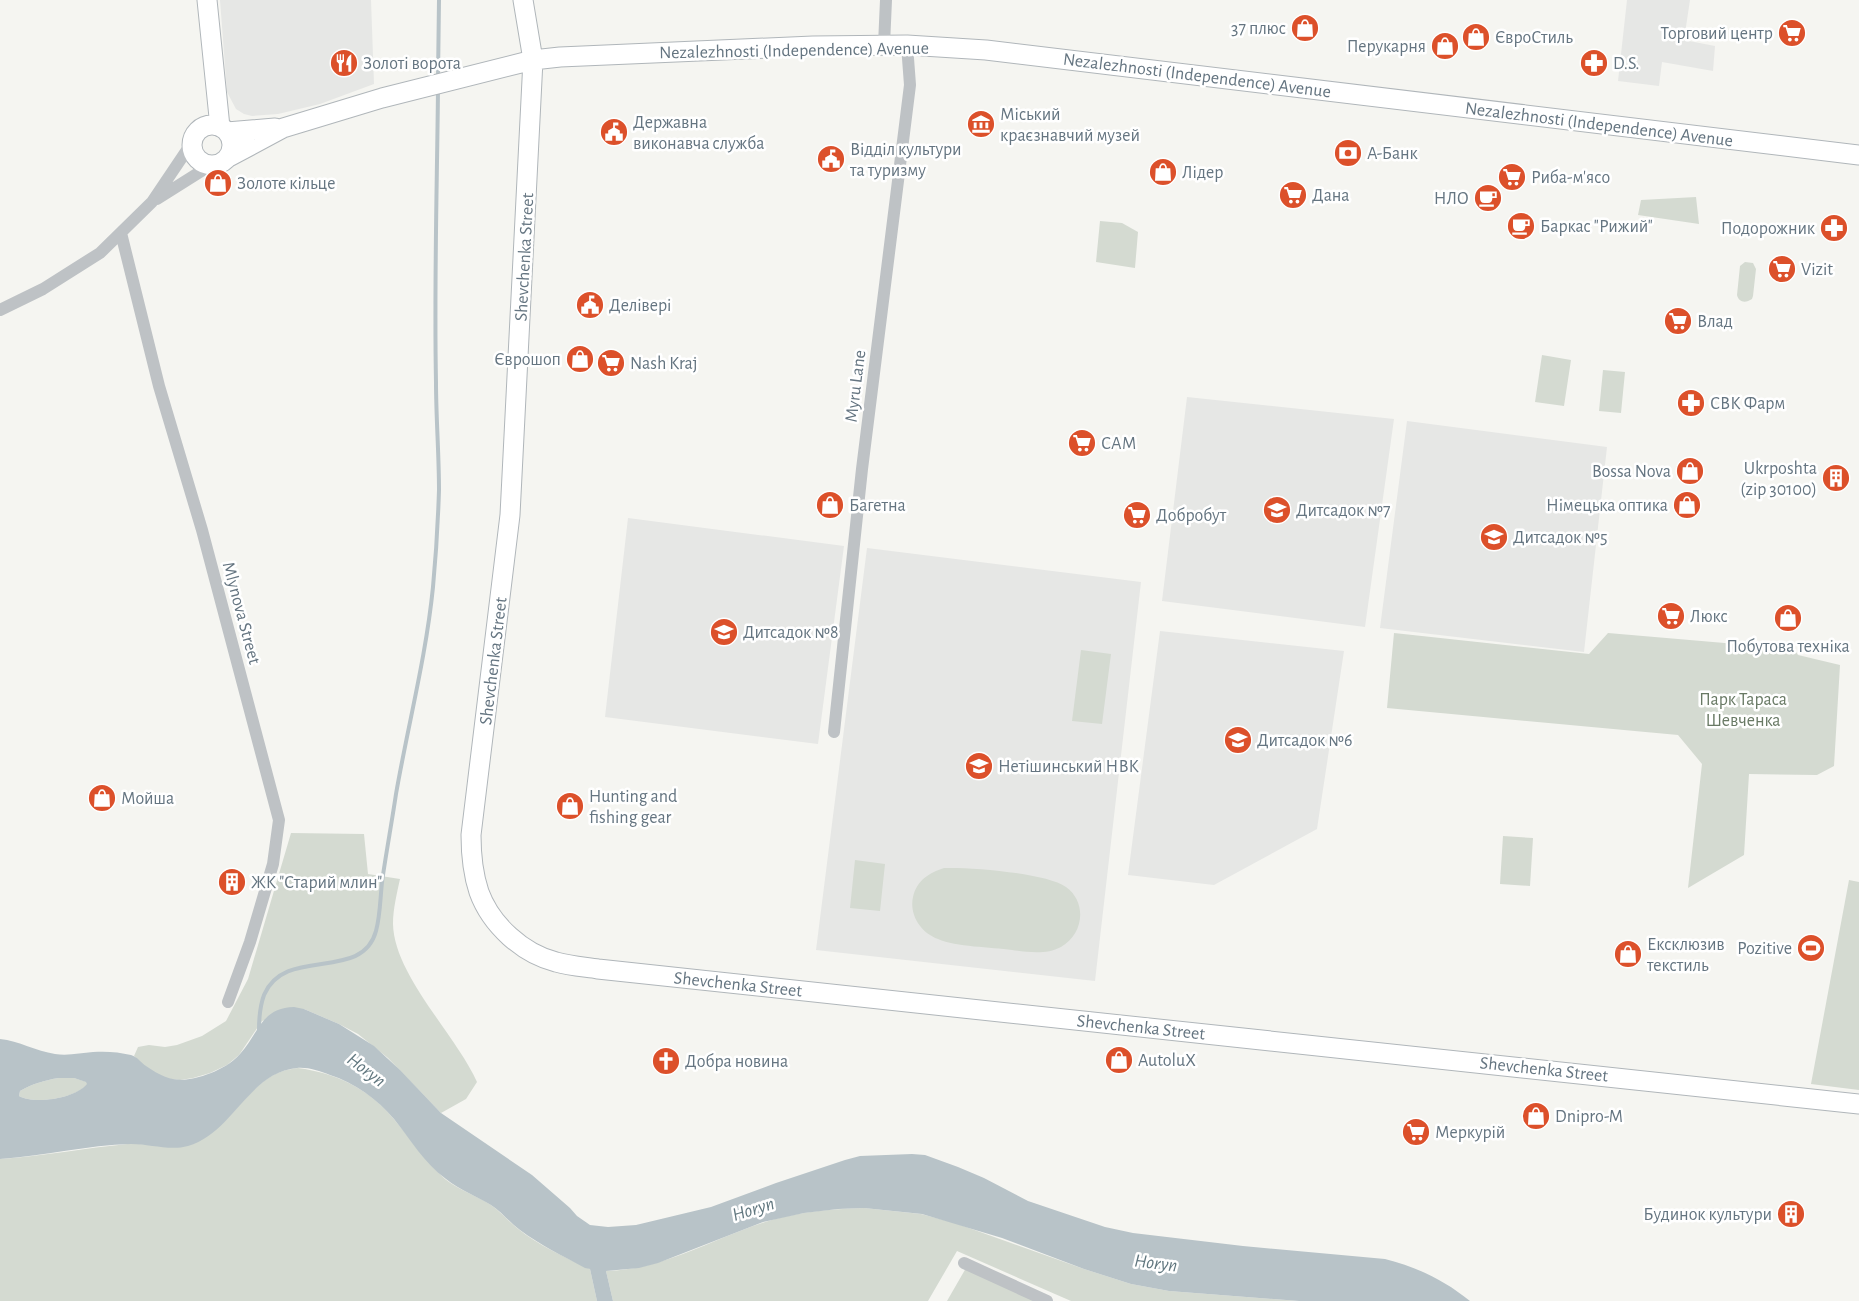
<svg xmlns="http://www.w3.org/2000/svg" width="1859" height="1301" viewBox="0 0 1859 1301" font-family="'Alegreya Sans',sans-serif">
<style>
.built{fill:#e6e7e5}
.green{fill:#d4dad1}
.water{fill:#b8c3c8;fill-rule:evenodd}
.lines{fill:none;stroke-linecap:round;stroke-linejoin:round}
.stream{stroke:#b8c3c8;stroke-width:4}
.secondary-casing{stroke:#b0b6ba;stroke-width:21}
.street{stroke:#bec2c5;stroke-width:12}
.secondary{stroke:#fff;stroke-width:19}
.labels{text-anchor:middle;stroke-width:5;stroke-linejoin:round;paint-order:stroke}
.poi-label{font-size:18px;fill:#657581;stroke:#fff;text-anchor:start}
.street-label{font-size:18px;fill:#657581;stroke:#fff}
.park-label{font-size:18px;fill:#687964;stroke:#fff}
.water-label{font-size:19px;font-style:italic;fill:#61777f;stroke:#fff}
</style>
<rect width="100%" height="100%" fill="#f5f5f1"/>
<!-- built -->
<path class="built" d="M 220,0 L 371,0 L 374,84 L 320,104 L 278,114 L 252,116 L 244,114 L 236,109 L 227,92 Z
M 1627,0 L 1690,0 L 1684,40 L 1715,46 L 1713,71 L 1662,62 L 1659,86 L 1618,81 Z
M 1187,397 L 1394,419 L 1365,627 L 1162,601 Z
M 1407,421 L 1607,447 L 1584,652 L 1380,628 Z
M 628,518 L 844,546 L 818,744 L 605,717 Z
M 867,548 L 1141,582 L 1095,981 L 816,950 Z
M 1160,631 L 1344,651 L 1317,829 L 1214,885 L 1128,875 Z"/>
<!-- green -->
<path class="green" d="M 1696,197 L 1699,224 L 1638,215 L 1641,200 Z
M 1100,221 L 1122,223 L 1138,232 L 1135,268 L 1096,262 Z
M 1745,262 L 1753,263 L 1756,269 L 1753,296 L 1752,299 C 1746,303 1739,303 1737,295 L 1740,266 Z
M 1542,355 L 1571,360 L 1564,406 L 1535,402 Z
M 1603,370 L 1625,372 L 1621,413 L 1599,411 Z
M 1394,633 L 1589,654 L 1608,633 L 1794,649 L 1798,655 L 1840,665 L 1834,766 L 1817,775 L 1749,774 L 1744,855 L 1688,888 L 1702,764 L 1678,735 L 1387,708 Z
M 1081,650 L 1111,654 L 1102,724 L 1072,721 Z
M 291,833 L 364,834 L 368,874 L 400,879 C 397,893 393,909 393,924 C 394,975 456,1035 477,1082 L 466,1099 L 441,1113 L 388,1058 L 358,1034 L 339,1024 L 304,1009 L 262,1021 L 239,1055 L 227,1065 L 210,1073 L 193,1078 L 180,1080 L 163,1078 L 143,1065 L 134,1056 L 138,1047 L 149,1045 L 165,1047 L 177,1045 L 202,1036 L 226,1021 L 248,979 Z
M 1503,836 L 1533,838 L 1530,886 L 1500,884 Z
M 855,860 L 885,864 L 880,911 L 850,908 Z
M 944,868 C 970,867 1046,873 1066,887 C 1088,903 1083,935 1061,947 C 1046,955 1028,952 1012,950 C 991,947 956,947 938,939 C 921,933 909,915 913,897 C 917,880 929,873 944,868 Z
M 1849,880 L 1859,882 L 1859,1090 L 1811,1084 Z
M 298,1068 C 336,1073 369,1089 393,1118 C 411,1139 425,1161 445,1179 C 459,1190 477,1196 491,1205 C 501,1212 508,1221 517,1228 C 539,1246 565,1257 590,1269 L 597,1301 L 0,1301 L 0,1159 C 43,1156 85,1148 128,1144 C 151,1142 174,1152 196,1142 C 230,1127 250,1081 283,1071 C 288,1069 293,1069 298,1068 Z
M 59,1078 L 74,1078 L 87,1082 L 88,1084 C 76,1098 35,1105 19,1096 L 20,1091 C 32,1084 45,1080 59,1078 Z
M 864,1208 L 921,1214 L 955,1223 L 1084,1269 L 1131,1284 L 1169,1291 L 1299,1301 L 1071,1301 L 957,1251 L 928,1301 L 613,1301 L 606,1271 C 662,1270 710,1240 762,1223 C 794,1212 830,1209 864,1208 Z
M 966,1268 L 1037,1301 L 947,1301 Z"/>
<!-- water -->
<path class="water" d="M 294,1007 L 304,1009 L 339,1024 L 374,1046 L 400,1070 L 441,1113 L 532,1175 L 570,1208 L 577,1216 L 590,1225 L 608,1227 L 636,1225 L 711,1207 L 776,1183 L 845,1160 L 860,1156 L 912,1154 L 925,1155 L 958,1167 L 984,1178 L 1028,1201 L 1105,1227 L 1133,1233 L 1243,1246 L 1385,1259 C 1417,1267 1444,1280 1470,1301 L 1299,1301 L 1169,1291 L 1131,1284 L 1084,1269 L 1002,1238 L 922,1214 L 864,1208 L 838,1209 L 804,1213 L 763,1222 L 658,1263 L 639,1268 L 606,1271 L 613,1301 L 597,1301 L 590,1269 L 585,1268 C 563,1256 540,1245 520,1230 C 510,1223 502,1212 491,1205 C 476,1196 460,1190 446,1179 C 424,1163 411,1140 394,1119 C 377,1099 355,1083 330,1075 C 319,1071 308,1067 297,1068 C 249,1072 233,1133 188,1146 C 170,1151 150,1144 131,1144 C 88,1145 44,1156 0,1159 L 0,1039 C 19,1041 36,1051 55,1054 C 68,1056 81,1053 93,1052 C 106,1051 119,1052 131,1055 C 138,1057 141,1063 146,1066 C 170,1083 184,1083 211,1073 C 221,1069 232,1063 240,1054 C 259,1034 260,1008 294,1007 ZM 59,1078 L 74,1078 L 86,1082 L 87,1084 C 76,1098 35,1105 19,1096 L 20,1091 C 32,1084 45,1080 59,1078 Z"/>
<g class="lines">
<!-- stream -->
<path class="stream" d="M 438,78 L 439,0
M 259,1030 C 259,1018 260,1006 264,995 C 285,945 362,983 376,931 C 381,913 380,893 383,875 C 387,848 392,821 396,794 C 408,725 426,657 433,587 C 436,555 438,522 439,490 C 439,454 436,418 436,382 C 434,285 437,187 438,90"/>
<defs>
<path id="secondary" d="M 207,0 L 220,127
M 523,0 L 533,60 L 510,515 L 471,835 C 471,855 473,874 479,892 C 491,925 523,954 556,962 C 570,966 585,967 598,969 L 1859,1104
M192 145a20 20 0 1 1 40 0a20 20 0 1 1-40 0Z
M 227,132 L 275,128
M 227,158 L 283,128 L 382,98 L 533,60 L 560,57 L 813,46 L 907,45 L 986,50 L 1859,155"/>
</defs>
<!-- secondary casing -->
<use href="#secondary" class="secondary-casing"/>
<!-- street -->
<path class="street" d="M 884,45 L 886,0
M 157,199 L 211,165
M 121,233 L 159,386 L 202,530 L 279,820 L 273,864 L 250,942 L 228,1002
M 0,310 L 43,289 L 100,253 L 152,202 L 191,144
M 834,732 L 862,469 L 910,85 L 907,45
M 964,1263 L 1047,1301"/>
<!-- secondary -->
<use href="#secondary" class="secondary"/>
</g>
<!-- icons -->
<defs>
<symbol id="shop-disc" viewBox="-11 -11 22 22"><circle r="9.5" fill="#dc502a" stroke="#fff"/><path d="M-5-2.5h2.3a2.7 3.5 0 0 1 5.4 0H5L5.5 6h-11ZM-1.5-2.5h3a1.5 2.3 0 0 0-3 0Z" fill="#fff"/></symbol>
<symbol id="supermarket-disc" viewBox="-11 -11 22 22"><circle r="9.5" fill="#dc502a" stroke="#fff"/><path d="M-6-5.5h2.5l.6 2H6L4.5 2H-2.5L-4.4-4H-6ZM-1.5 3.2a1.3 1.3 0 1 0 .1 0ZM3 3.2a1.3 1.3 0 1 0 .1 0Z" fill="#fff"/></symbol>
<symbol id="restaurant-disc" viewBox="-11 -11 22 22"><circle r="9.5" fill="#dc502a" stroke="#fff"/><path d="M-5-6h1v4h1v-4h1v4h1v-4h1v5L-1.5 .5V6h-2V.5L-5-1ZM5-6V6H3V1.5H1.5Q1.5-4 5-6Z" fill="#fff"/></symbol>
<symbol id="pharmacy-disc" viewBox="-11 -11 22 22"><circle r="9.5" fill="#dc502a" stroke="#fff"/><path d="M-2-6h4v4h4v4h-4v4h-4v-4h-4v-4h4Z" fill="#fff"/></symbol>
<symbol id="museum-disc" viewBox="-11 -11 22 22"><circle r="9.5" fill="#dc502a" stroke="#fff"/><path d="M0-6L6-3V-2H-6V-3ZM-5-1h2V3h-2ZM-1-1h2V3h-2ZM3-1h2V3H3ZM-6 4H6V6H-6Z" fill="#fff"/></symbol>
<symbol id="civic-disc" viewBox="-11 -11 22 22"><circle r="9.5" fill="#dc502a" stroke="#fff"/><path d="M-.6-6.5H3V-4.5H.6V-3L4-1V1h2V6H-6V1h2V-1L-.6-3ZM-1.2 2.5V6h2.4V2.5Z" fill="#fff"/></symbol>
<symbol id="bank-disc" viewBox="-11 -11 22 22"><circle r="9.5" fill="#dc502a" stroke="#fff"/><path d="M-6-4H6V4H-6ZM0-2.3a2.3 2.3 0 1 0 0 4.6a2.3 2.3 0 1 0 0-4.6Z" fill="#fff"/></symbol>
<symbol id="cafe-disc" viewBox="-11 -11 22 22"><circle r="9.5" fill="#dc502a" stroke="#fff"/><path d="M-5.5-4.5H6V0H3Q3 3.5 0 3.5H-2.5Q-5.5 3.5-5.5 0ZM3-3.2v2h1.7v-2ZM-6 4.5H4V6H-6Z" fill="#fff"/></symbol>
<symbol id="building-disc" viewBox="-11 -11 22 22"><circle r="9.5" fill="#dc502a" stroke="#fff"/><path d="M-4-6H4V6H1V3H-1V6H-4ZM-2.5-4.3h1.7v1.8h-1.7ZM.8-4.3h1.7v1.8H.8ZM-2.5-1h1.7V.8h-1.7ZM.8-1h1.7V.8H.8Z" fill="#fff"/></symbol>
<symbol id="school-disc" viewBox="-11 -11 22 22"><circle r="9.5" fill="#dc502a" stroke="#fff"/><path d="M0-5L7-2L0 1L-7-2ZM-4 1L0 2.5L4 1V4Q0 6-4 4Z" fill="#fff"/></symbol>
<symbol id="stadium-disc" viewBox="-11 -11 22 22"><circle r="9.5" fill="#dc502a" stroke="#fff"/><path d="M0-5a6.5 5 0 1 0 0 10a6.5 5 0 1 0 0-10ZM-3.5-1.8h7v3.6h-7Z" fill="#fff"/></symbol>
<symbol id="church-disc" viewBox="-11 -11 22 22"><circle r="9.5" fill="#dc502a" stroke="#fff"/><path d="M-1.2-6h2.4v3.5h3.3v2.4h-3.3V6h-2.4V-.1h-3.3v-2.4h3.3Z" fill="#fff"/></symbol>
</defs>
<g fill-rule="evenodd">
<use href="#shop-disc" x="1289" y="12" width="32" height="32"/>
<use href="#supermarket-disc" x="1776" y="17" width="32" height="32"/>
<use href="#shop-disc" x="1460" y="21" width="32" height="32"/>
<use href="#shop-disc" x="1429" y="30" width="32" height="32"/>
<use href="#restaurant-disc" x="328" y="47" width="32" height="32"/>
<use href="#pharmacy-disc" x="1578" y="47" width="32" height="32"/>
<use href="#museum-disc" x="965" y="108" width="32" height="32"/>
<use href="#civic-disc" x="598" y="116" width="32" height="32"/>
<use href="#bank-disc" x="1332" y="137" width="32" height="32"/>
<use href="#civic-disc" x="815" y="143" width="32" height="32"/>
<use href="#shop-disc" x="1147" y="156" width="32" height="32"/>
<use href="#supermarket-disc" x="1496" y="161" width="32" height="32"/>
<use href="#shop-disc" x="202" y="167" width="32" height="32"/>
<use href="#supermarket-disc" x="1277" y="179" width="32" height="32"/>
<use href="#cafe-disc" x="1472" y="182" width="32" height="32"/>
<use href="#cafe-disc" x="1505" y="210" width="32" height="32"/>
<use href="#pharmacy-disc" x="1818" y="212" width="32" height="32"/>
<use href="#supermarket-disc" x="1766" y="253" width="32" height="32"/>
<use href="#civic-disc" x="574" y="289" width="32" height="32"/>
<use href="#supermarket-disc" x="1662" y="305" width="32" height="32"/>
<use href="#shop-disc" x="564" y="343" width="32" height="32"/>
<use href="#supermarket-disc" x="595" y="347" width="32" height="32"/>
<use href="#pharmacy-disc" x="1675" y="387" width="32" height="32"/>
<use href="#supermarket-disc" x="1066" y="427" width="32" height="32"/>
<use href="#shop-disc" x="1674" y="455" width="32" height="32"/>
<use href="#building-disc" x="1820" y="462" width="32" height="32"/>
<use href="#shop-disc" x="814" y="489" width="32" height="32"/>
<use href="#shop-disc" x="1671" y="489" width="32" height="32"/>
<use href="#school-disc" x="1261" y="494" width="32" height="32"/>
<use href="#supermarket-disc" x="1121" y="499" width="32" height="32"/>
<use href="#school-disc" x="1478" y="521" width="32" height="32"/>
<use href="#supermarket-disc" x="1655" y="600" width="32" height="32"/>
<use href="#shop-disc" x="1772" y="602" width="32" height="32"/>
<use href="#school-disc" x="708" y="616" width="32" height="32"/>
<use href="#school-disc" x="1222" y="724" width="32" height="32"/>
<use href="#school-disc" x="963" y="750" width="32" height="32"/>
<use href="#shop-disc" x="86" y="782" width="32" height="32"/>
<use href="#shop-disc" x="554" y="790" width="32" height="32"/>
<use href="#building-disc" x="216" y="866" width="32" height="32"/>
<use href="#stadium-disc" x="1795" y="932" width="32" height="32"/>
<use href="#shop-disc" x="1612" y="938" width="32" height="32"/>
<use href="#shop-disc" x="1103" y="1044" width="32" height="32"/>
<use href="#church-disc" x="650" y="1045" width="32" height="32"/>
<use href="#shop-disc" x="1520" y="1100" width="32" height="32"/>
<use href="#supermarket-disc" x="1400" y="1116" width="32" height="32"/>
<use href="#building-disc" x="1775" y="1198" width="32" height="32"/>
</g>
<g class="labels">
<!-- poi labels -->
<g class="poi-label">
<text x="1286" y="34" text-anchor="end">37 плюс</text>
<text x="1773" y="39" text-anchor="end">Торговий центр</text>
<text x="1495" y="43">ЄвроСтиль</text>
<text x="1426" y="52" text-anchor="end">Перукарня</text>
<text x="363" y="69">Золоті ворота</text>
<text x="1613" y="69">D.S.</text>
<text x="1000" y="120">Міський<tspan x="1000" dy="21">краєзнавчий музей</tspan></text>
<text x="633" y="128">Державна<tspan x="633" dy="21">виконавча служба</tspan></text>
<text x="850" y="155">Відділ культури<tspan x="850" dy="21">та туризму</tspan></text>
<text x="1367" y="159">А-Банк</text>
<text x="1182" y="178">Лідер</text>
<text x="1531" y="183">Риба-м'ясо</text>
<text x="237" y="189">Золоте кільце</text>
<text x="1312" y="201">Дана</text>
<text x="1469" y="204" text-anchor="end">НЛО</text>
<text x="1540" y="232">Баркас "Рижий"</text>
<text x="1815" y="234" text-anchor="end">Подорожник</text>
<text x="1801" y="275">Vizit</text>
<text x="609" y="311">Делівері</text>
<text x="1697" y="327">Влад</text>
<text x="561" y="365" text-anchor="end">Єврошоп</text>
<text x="630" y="369">Nash Kraj</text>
<text x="1710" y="409">СВК Фарм</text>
<text x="1101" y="449">САМ</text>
<text x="1817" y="474" text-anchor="end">Ukrposhta<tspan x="1817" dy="21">(zip 30100)</tspan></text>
<text x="1671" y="477" text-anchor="end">Bossa Nova</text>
<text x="849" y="511">Багетна</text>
<text x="1668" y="511" text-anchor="end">Німецька оптика</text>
<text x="1296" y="516">Дитсадок №7</text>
<text x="1156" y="521">Добробут</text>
<text x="1513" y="543">Дитсадок №5</text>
<text x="1690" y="622">Люкс</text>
<text x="743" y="638">Дитсадок №8</text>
<text x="1788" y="652" text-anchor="middle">Побутова техніка</text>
<text x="1257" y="746">Дитсадок №6</text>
<text x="998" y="772">Нетішинський НВК</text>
<text x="589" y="802">Hunting and<tspan x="589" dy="21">fishing gear</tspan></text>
<text x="121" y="804">Мойша</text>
<text x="251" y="888">ЖК "Старий млин"</text>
<text x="1647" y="950">Ексклюзив<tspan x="1647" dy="21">текстиль</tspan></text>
<text x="1792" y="954" text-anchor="end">Pozitive</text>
<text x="1138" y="1066">AutoluX</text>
<text x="685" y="1067">Добра новина</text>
<text x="1555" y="1122">Dnipro-M</text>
<text x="1435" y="1138">Меркурій</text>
<text x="1772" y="1220" text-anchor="end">Будинок культури</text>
</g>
<!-- street labels -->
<g class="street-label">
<text transform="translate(794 50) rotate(-1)" y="6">Nezalezhnosti (Independence) Avenue</text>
<text transform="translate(1197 75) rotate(7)" y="6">Nezalezhnosti (Independence) Avenue</text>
<text transform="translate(1599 124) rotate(7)" y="6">Nezalezhnosti (Independence) Avenue</text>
<text transform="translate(524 257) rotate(-87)" y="6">Shevchenka Street</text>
<text transform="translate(855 386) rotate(-83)" y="6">Myru Lane</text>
<text transform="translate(242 613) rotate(75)" y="6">Mlynova Street</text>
<text transform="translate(493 661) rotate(-83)" y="6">Shevchenka Street</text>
<text transform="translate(738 984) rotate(6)" y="6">Shevchenka Street</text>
<text transform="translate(1141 1027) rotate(6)" y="6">Shevchenka Street</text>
<text transform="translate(1544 1069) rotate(6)" y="6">Shevchenka Street</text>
</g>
<!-- park labels -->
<g class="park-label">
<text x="1743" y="705">Парк Тараса<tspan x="1743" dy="21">Шевченка</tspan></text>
</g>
<!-- water labels -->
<g class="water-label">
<text transform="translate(367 1069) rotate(37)" y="7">Horyn</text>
<text transform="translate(753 1208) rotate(-17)" y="7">Horyn</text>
<text transform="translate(1156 1262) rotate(7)" y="7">Horyn</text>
</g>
</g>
</svg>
